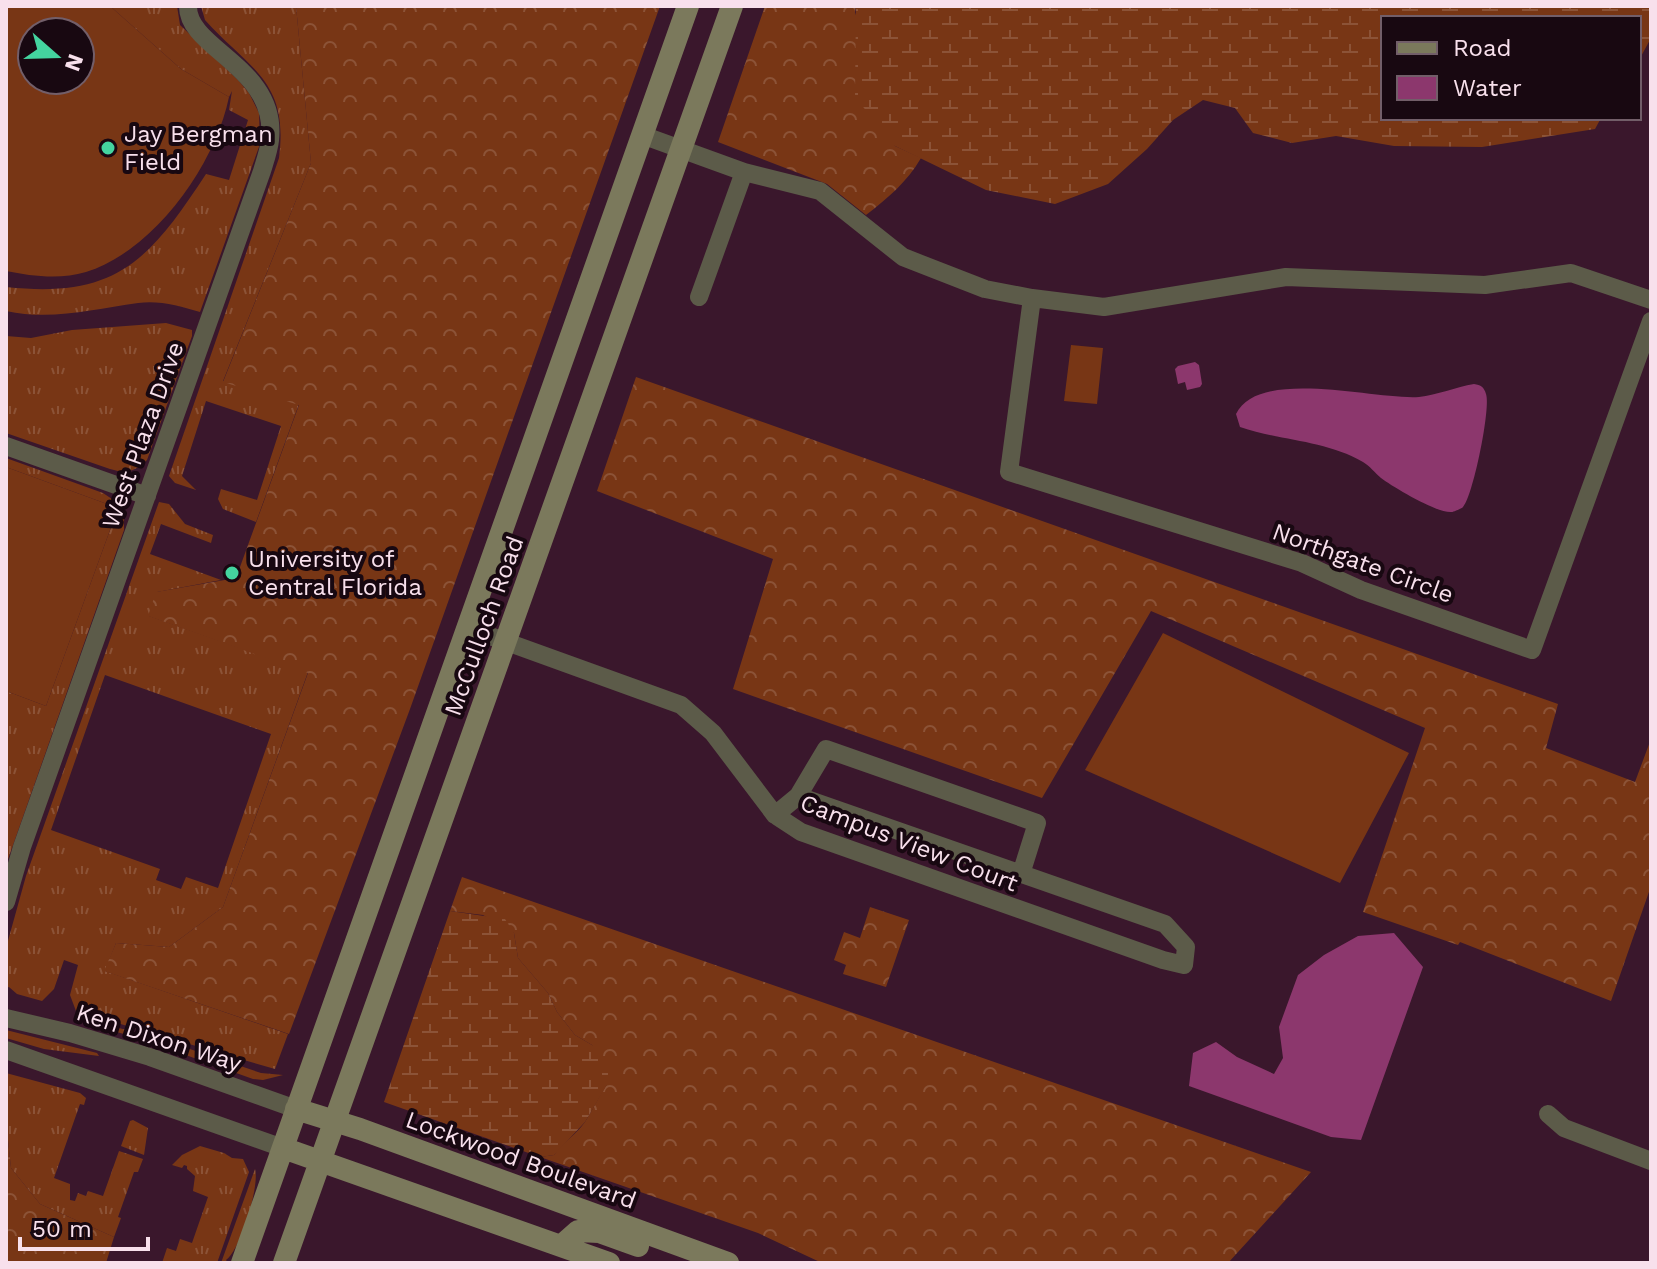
<svg xmlns="http://www.w3.org/2000/svg" width="1657" height="1269" viewBox="0 0 1657 1269" font-family="'Work Sans',sans-serif">
<style>
.grass{fill:url(#grass-tufts);fill-rule:evenodd}
.forest{fill:url(#forest-crowns)}
.wetland{fill:url(#wetland-marsh)}
.pitch{fill:#783615;fill-rule:evenodd}
.water{fill:#8c376d}
.lines{fill:none;stroke-linecap:round;stroke-linejoin:round}
.minor{stroke:#5c5b49;stroke-width:18}
.secondary{stroke:#7b795c;stroke-width:22}
.poi-dot{fill:#44d49f;stroke:#180811;stroke-width:3}
.labels{text-anchor:middle;stroke-width:8;stroke-linejoin:round;paint-order:stroke}
.poi-label{font-size:24px;fill:#f8e0ec;stroke:#180811;text-anchor:start}
.street-label{font-size:24px;fill:#f8e0ec;stroke:#180811}
</style>
<defs>
<pattern id="grass-tufts" width="24" height="20" patternUnits="userSpaceOnUse" patternTransform="scale(2)"><rect width="24" height="20" fill="#783615"/><path d="M3 7l-1-3M5 7V3M7 7l1-3M15 17l-1-3M17 17v-4M19 17l1-3" fill="none" stroke="#8c5337"/></pattern>
<pattern id="forest-crowns" width="20" height="18" patternUnits="userSpaceOnUse" patternTransform="scale(2)"><rect width="20" height="18" fill="#783615"/><path d="M2 6a3 3 0 1 1 6 0M12 15a3 3 0 1 1 6 0" fill="none" stroke="#8c5337"/></pattern>
<pattern id="wetland-marsh" width="20" height="14" patternUnits="userSpaceOnUse" patternTransform="scale(2)"><rect width="20" height="14" fill="#783615"/><path d="M1 5h8M5 5V1M11 12h8M15 12V8" fill="none" stroke="#8c5337"/></pattern>
</defs>
<rect width="100%" height="100%" fill="#3a172c"/>
<!-- grass -->
<path class="grass" d="M 110,6 L 177,6 L 180,25 L 238,80 L 249,93 L 259,113 L 260,144 L 200,312 C 180,306 159,300 138,303 C 93,309 52,321 6,311 L 6,287 C 116,299 149,261 206,174 L 229,180 L 248,120 L 229,110 L 232,91 L 229,97 L 181,69 Z
M 201,6 L 296,6 L 311,163 L 223,381 L 299,404 L 256,522 L 223,509 L 218,499 L 221,489 L 257,500 L 281,426 L 206,401 L 182,476 L 196,490 L 175,483 L 169,476 L 279,158 C 289,80 250,70 205,20 Z
M 166,323 L 192,330 L 192,336 L 147,460 C 134,472 127,474 110,469 L 6,433 L 6,336 L 31,338 L 72,330 Z
M 6,458 L 103,493 L 124,507 L 124,530 L 6,865 L 6,691 L 46,706 L 118,508 L 6,467 Z
M 159,502 L 169,504 L 185,524 L 213,535 L 211,543 L 161,524 L 150,554 L 221,580 L 157,592 L 149,616 L 308,672 L 223,907 L 169,947 L 116,943 L 105,971 L 288,1034 L 275,1069 L 76,1011 L 70,995 L 78,965 L 64,960 L 54,989 L 42,1001 L 17,994 L 9,987 L 6,988 L 6,948 L 26,876 ZM 105,675 L 271,734 L 218,888 L 186,877 L 181,889 L 156,880 L 160,869 L 51,830 Z
M 83,1018 L 166,1041 L 261,1073 L 283,1075 L 263,1080 L 253,1079 L 138,1038 L 92,1025 Z
M 6,1030 L 97,1053 L 99,1056 L 44,1049 L 6,1038 Z
M 6,1073 L 80,1093 L 86,1098 L 84,1105 L 80,1104 L 54,1178 L 70,1184 L 70,1200 L 75,1201 L 78,1193 L 86,1196 L 88,1191 L 103,1196 L 119,1151 L 143,1159 L 138,1172 L 134,1172 L 118,1217 L 121,1218 L 114,1237 L 40,1204 L 11,1168 L 6,1122 Z
M 133,1120 L 148,1128 L 144,1155 L 121,1146 L 130,1121 Z
M 200,1146 L 224,1153 L 232,1158 L 243,1159 L 249,1172 L 217,1263 L 162,1263 L 167,1248 L 176,1251 L 180,1239 L 192,1243 L 208,1197 L 193,1191 L 195,1176 L 187,1169 L 187,1166 L 184,1165 L 182,1168 L 172,1165 L 182,1155 Z
M 255,1169 C 260,1186 240,1251 226,1260 L 228,1263 L 221,1263 Z"/>
<!-- forest -->
<path class="forest" d="M 296,6 L 660,6 L 410,709 L 289,1034 L 104,971 L 116,943 L 169,947 L 223,907 L 308,673 L 148,616 L 156,592 L 236,578 L 299,405 L 223,382 L 311,163 Z
M 765,6 L 856,6 L 855,12 L 895,146 L 921,158 C 907,182 888,198 866,215 L 827,184 L 718,142 Z
M 636,377 L 1558,704 L 1546,748 L 1635,782 L 1651,739 L 1651,886 L 1611,1001 L 1460,942 L 1458,945 L 1363,912 L 1425,728 L 1151,611 L 1042,798 L 733,689 L 773,559 L 597,491 Z
M 462,877 L 1311,1172 L 1228,1263 L 822,1263 L 758,1233 L 540,1157 L 554,1155 C 563,1142 576,1135 585,1122 C 593,1109 599,1096 607,1084 L 592,1045 L 575,1035 L 557,1012 L 548,993 L 518,958 L 514,933 L 483,915 L 450,911 Z
M 870,907 L 909,920 L 886,987 L 843,974 L 846,965 L 834,960 L 844,932 L 860,938 Z
M 6,1122 L 11,1168 L 40,1204 L 114,1237 L 106,1263 L 6,1263 Z"/>
<!-- wetland -->
<path class="wetland" d="M 856,6 L 1651,6 L 1651,38 L 1639,60 L 1639,18 L 1383,18 L 1383,118 L 1601,118 L 1595,129 L 1482,147 L 1394,146 L 1336,136 L 1292,143 L 1253,133 L 1235,108 L 1203,100 L 1173,120 L 1147,149 L 1108,184 L 1055,204 L 986,190 L 895,146 L 855,97 Z
M 450,911 L 505,919 L 514,933 L 518,958 L 548,993 L 557,1012 L 575,1035 L 592,1045 L 608,1063 L 608,1083 L 585,1122 L 554,1155 L 540,1157 L 384,1102 Z"/>
<!-- pitch -->
<path class="pitch" d="M 6,6 L 110,6 L 181,69 L 229,97 C 215,165 154,251 86,272 C 60,280 31,276 6,271 ZM 32,32 L 80,32 L 80,80 L 32,80 Z
M 1071,345 L 1103,348 L 1097,404 L 1064,401 Z
M 6,467 L 118,508 L 46,706 L 6,691 Z
M 1163,633 L 1409,753 L 1340,883 L 1085,770 Z"/>
<!-- water -->
<path class="water" d="M 1195,362 L 1199,365 L 1202,384 L 1200,387 L 1187,390 L 1185,382 L 1178,384 L 1175,369 L 1178,366 Z
M 1474,384 C 1481,385 1484,387 1486,394 C 1491,408 1473,497 1463,507 C 1463,508 1453,512 1452,512 C 1438,514 1393,487 1381,478 C 1375,473 1370,466 1363,462 C 1325,440 1281,441 1240,427 L 1236,414 C 1259,367 1375,400 1419,397 C 1437,395 1456,387 1474,384 Z
M 1394,933 L 1423,967 L 1361,1140 L 1331,1137 L 1189,1086 L 1193,1053 L 1216,1042 L 1237,1057 L 1274,1074 L 1283,1058 L 1279,1027 L 1298,975 L 1324,955 L 1358,936 Z"/>
<g class="lines">
<!-- minor -->
<path class="minor" d="M 642,135 L 744,172 L 820,191 L 903,257 L 985,289 L 1032,298
M 699,297 L 744,172
M 1651,300 L 1571,273 L 1485,285 L 1286,277 L 1104,307 L 1032,298 L 1009,472 L 1302,563 L 1361,590 L 1532,650 L 1651,321
M 6,446 L 147,496
M 468,628 L 681,705 L 713,733 L 775,815 L 801,832 L 1163,960 L 1184,965 L 1186,947 L 1165,924 L 798,796 L 775,815
M 798,796 L 826,749 L 1037,823 L 1021,874
M 6,902 L 22,847 L 262,171 C 265,161 269,150 270,140 C 278,67 187,49 188,6
M 6,1018 L 70,1033 L 150,1057 L 296,1109
M 6,1050 L 283,1148
M 1548,1114 L 1564,1128 L 1651,1161"/>
<!-- secondary -->
<path class="secondary" d="M 296,1109 L 360,1129 L 728,1263
M 283,1148 L 609,1263
M 561,1246 L 578,1231 L 599,1232 L 638,1246
M 242,1263 L 688,6
M 284,1263 L 732,6"/>
</g>
<!-- markers -->
<g class="poi-dot">
<circle cx="108" cy="148" r="8"/>
<circle cx="232" cy="573" r="8"/>
</g>
<g class="labels">
<!-- poi labels -->
<g class="poi-label">
<text x="124" y="142">Jay Bergman<tspan x="124" dy="28">Field</tspan></text>
<text x="248" y="567">University of<tspan x="248" dy="28">Central Florida</tspan></text>
</g>
<!-- street labels -->
<g class="street-label">
<text transform="translate(143 435) rotate(-70)" y="8">West Plaza Drive</text>
<text transform="translate(1363 563) rotate(20)" y="8">Northgate Circle</text>
<text transform="translate(484 626) rotate(-70)" y="8">McCulloch Road</text>
<text transform="translate(909 843) rotate(21)" y="8">Campus View Court</text>
<text transform="translate(159 1038) rotate(18)" y="8">Ken Dixon Way</text>
<text transform="translate(521 1160) rotate(20)" y="8">Lockwood Boulevard</text>
</g>
</g>
<!-- border -->
<rect width="1657" height="1269" fill="none" stroke="#f8e0ec" stroke-width="16"/>
<!-- legend -->
<rect x="1381" y="16" width="260" height="104" fill="#180811" stroke="#725e69" stroke-width="2"/>
<rect x="1397" y="42" width="40" height="12" fill="#7b795c" stroke="#725e69" stroke-width="2"/>
<text x="1453" y="56" font-size="24" fill="#f8e0ec">Road</text>
<rect x="1397" y="76" width="40" height="24" fill="#8c376d" stroke="#725e69" stroke-width="2"/>
<text x="1453" y="96" font-size="24" fill="#f8e0ec">Water</text>
<!-- north arrow -->
<g transform="translate(56 56) rotate(110)"><circle r="38" fill="#180811" stroke="#725e69" stroke-width="2"/>
<path d="M0-6L14 30L0 20L-14 30Z" fill="#44d49f"/>
<text y="-12" font-size="22" font-weight="bold" text-anchor="middle" fill="#f8e0ec">N</text>
</g>
<!-- scale -->
<path d="M20 1237v12h128v-12" fill="none" stroke="#f8e0ec" stroke-width="4"/>
<text x="32" y="1237" font-size="24" fill="#f8e0ec" stroke="#180811" stroke-width="6" paint-order="stroke">50 m</text>
</svg>
